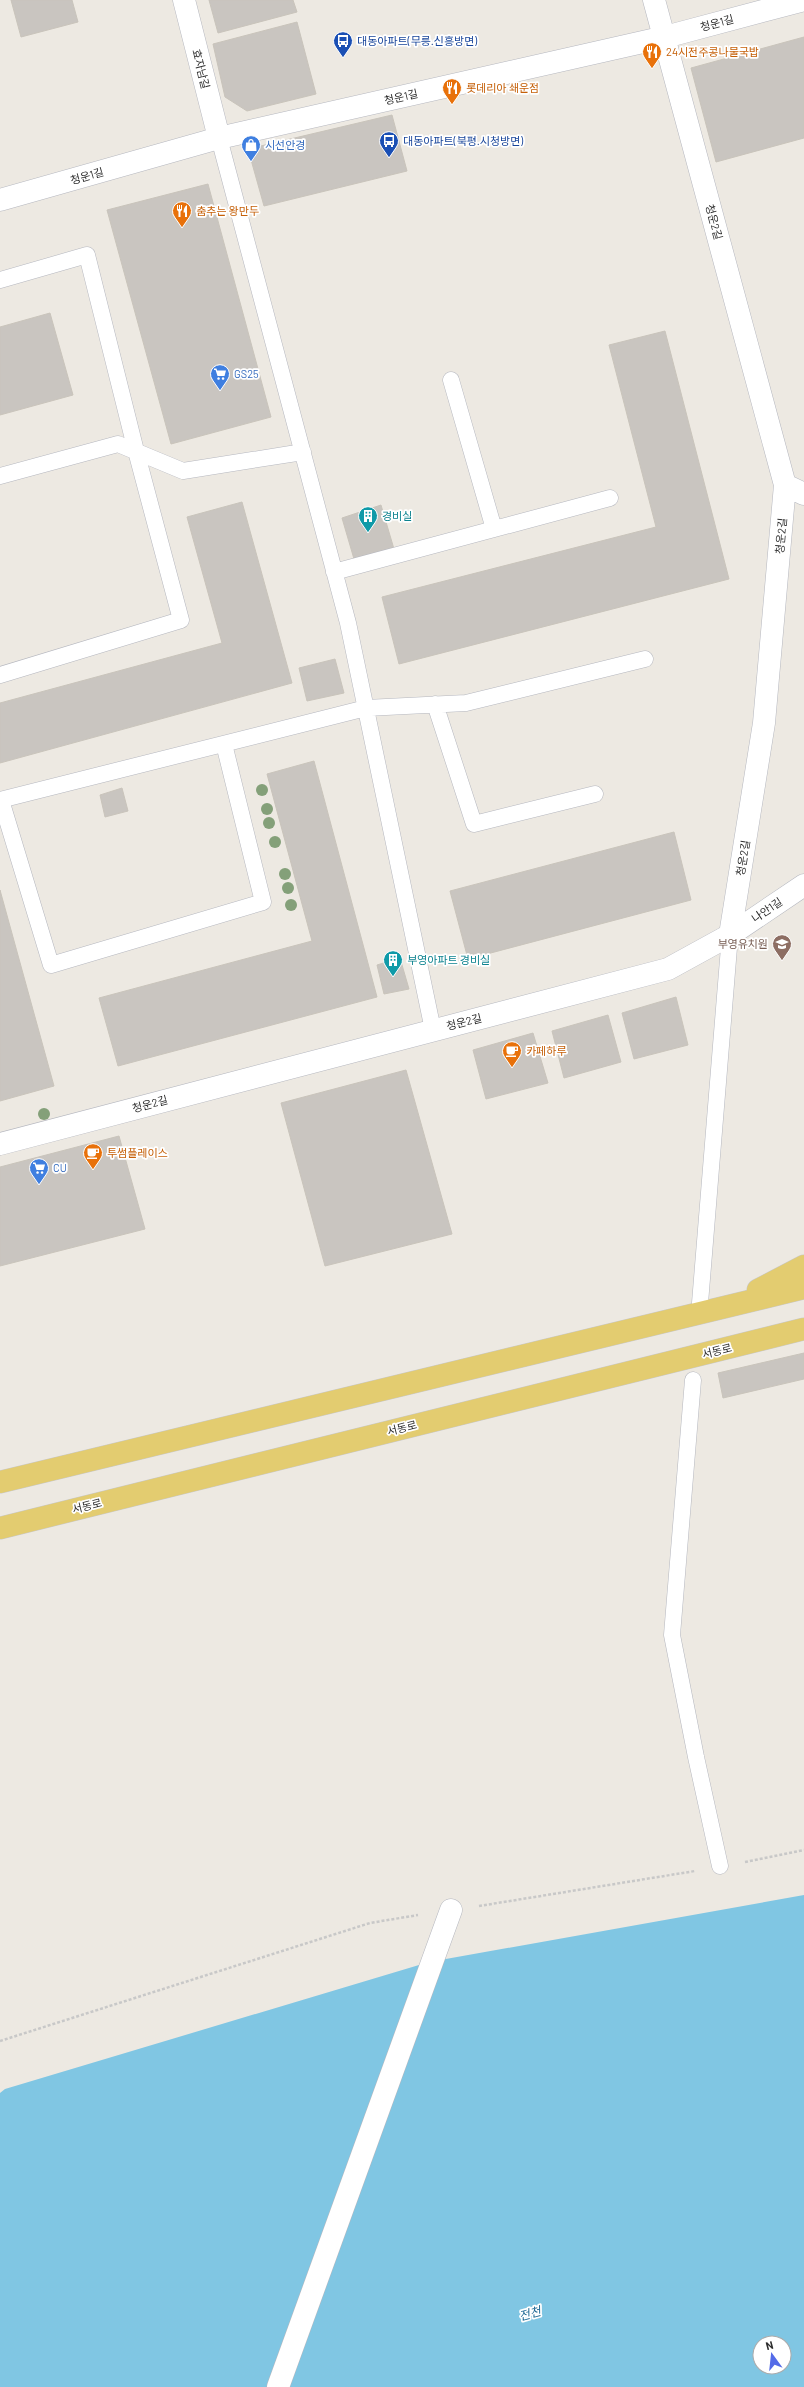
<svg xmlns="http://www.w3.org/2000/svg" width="804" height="2387" viewBox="0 0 804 2387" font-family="Barlow,'Noto Sans KR',sans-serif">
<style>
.water{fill:#80c6e3;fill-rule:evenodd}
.building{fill:#c9c5c0;stroke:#c9c4bb}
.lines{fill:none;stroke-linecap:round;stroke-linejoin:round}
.service-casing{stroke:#b5b7bf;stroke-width:17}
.pedestrian-casing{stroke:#b5b7bf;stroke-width:23}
.minor-casing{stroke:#b5b7bf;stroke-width:23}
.tertiary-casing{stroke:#b5b7bf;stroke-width:23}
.primary-casing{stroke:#c8c8c8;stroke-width:23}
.path{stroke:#c8c8c8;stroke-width:2.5;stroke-dasharray:3 2;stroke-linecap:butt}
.service{stroke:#fff;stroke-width:16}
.pedestrian{stroke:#fff;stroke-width:22}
.minor{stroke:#fff;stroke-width:22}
.tertiary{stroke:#fff;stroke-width:22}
.primary{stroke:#e3cc70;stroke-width:22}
.tree{fill:#84a079}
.labels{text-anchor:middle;stroke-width:3.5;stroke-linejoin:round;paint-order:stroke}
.street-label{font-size:11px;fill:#2d2d2d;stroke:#fff}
.transit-label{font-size:11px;fill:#164399;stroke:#fff;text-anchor:start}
.food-label{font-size:11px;fill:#c56008;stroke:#fff;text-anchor:start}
.shop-label{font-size:11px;fill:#366cbe;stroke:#fff;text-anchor:start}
.culture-label{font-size:11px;fill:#0d838f;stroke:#fff;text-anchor:start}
.education-label{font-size:11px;fill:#785e54;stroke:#fff;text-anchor:end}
.water-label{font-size:12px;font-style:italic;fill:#1c6793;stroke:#fff}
</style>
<rect width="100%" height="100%" fill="#ede9e2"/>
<!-- water -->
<path class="water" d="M 804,1895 L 804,2387 L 0,2387 L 0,2093 L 5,2089 L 429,1962 ZM 760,2343 L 784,2343 L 784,2367 L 760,2367 Z"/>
<!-- building -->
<path class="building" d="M 11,0 L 72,0 L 78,22 L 21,37 Z
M 209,0 L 293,0 L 297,12 L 218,33 Z
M 297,22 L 316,94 L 247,111 L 225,97 L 213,44 Z
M 804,37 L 804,138 L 716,162 L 691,68 Z
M 392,115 L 407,171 L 264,206 L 248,149 Z
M 208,184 L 271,417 L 171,444 L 107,210 Z
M 50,313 L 73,395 L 0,415 L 0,327 Z
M 665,331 L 729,579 L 399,664 L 382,597 L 656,527 L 609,345 Z
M 242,502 L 292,683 L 0,763 L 0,703 L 222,643 L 187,517 Z
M 381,505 L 394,549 L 354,559 L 342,518 Z
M 335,659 L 344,693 L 307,701 L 299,668 Z
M 314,761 L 377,997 L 118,1066 L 99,998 L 312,941 L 267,774 Z
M 122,788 L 128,811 L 105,817 L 100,795 Z
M 674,832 L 691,900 L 468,959 L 450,891 Z
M 0,890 L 54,1086 L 0,1101 Z
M 400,958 L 409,989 L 384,994 L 377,965 Z
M 676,997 L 688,1045 L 634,1059 L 622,1013 Z
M 608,1015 L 621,1062 L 564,1078 L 552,1031 Z
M 533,1033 L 548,1083 L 486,1099 L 473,1050 Z
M 406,1070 L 452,1234 L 325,1266 L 281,1103 Z
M 119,1136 L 145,1229 L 0,1266 L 0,1167 Z
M 804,1353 L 804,1379 L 723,1398 L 718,1373 Z"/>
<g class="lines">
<defs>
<path id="service" d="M 219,138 L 348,623 L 433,1030
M 0,280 L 87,255 L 136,451 L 181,620 L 0,675
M 451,380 L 494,529
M 0,476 L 118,444 L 183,471 L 303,452
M 334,572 L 610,498
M 435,704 L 474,824 L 595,794
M 0,800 L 366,708 L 466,703 L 645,659
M 1,800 L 51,965 L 263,902 L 224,744
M 700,1303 L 730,935
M 693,1380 L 672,1635 L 696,1757 L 720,1866"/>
<path id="pedestrian" d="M 278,2387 L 451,1910"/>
<path id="minor" d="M 785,485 L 804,494
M 730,935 L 804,885
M 0,1144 L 668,969 L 730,935 L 764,723 L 785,485 L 654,0"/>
<path id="tertiary" d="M 184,0 L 219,138
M 0,200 L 219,138 L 665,37 L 804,0"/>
<path id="primary" d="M 758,1290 L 804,1266
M 0,1482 L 804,1288
M 0,1528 L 804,1329"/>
</defs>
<!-- service casing -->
<use href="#service" class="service-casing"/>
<!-- pedestrian casing -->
<use href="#pedestrian" class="pedestrian-casing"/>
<!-- minor casing -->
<use href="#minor" class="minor-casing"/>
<!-- tertiary casing -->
<use href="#tertiary" class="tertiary-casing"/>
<!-- primary casing -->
<use href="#primary" class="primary-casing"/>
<!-- path -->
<path class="path" d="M 745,1862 L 804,1850
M 479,1906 L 695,1871
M 0,2041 L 370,1923 L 418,1915"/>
<!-- service -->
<use href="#service" class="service"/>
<!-- pedestrian -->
<use href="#pedestrian" class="pedestrian"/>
<!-- minor -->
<use href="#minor" class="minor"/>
<!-- tertiary -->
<use href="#tertiary" class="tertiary"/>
<!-- primary -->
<use href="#primary" class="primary"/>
</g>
<!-- trees -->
<g class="tree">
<circle cx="262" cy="790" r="6"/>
<circle cx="267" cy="809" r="6"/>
<circle cx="269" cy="823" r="6"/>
<circle cx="275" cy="842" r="6"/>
<circle cx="285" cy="874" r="6"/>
<circle cx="288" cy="888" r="6"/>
<circle cx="291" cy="905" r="6"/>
<circle cx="44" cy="1114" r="6"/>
</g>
<!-- icons -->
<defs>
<symbol id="bus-pin" viewBox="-11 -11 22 30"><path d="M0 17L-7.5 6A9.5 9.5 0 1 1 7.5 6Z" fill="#1a4fb4" stroke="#fff"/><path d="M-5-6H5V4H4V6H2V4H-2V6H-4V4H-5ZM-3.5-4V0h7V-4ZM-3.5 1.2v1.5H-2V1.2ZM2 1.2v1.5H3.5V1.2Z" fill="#fff"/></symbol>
<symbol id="restaurant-pin" viewBox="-11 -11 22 30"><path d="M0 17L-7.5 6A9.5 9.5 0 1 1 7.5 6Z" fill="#e8710a" stroke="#fff"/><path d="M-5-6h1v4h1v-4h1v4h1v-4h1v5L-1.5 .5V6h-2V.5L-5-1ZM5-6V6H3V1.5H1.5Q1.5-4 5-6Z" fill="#fff"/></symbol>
<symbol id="shop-pin" viewBox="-11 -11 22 30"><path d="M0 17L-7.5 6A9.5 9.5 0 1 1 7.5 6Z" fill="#3f7fe0" stroke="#fff"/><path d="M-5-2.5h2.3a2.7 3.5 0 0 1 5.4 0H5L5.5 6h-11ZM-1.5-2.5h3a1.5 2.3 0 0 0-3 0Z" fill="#fff"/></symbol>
<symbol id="supermarket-pin" viewBox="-11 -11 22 30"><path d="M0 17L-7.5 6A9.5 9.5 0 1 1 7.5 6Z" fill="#3f7fe0" stroke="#fff"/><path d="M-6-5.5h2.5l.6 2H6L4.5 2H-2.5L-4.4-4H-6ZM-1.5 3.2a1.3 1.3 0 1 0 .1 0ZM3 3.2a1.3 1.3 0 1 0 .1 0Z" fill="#fff"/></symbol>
<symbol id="building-pin" viewBox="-11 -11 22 30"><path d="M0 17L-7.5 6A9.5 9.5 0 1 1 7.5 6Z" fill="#0f9aa8" stroke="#fff"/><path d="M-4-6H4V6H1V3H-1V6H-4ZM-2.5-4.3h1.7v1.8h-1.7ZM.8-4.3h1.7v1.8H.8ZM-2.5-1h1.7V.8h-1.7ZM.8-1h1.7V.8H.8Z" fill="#fff"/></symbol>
<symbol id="school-pin" viewBox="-11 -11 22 30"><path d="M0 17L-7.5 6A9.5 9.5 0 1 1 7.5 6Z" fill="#8d6e63" stroke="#fff"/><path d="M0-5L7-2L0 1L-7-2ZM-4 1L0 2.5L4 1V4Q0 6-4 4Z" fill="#fff"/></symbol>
<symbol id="cafe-pin" viewBox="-11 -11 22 30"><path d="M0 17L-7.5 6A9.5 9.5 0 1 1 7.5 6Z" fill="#e8710a" stroke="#fff"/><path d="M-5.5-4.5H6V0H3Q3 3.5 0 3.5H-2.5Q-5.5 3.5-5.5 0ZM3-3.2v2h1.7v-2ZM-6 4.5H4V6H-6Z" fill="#fff"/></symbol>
</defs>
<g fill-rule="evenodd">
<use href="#bus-pin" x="332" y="30" width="22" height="30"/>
<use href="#restaurant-pin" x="641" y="41" width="22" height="30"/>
<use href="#restaurant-pin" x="441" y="77" width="22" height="30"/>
<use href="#bus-pin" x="378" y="130" width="22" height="30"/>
<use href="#shop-pin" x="240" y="134" width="22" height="30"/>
<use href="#restaurant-pin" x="171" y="200" width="22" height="30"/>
<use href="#supermarket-pin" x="209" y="363" width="22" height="30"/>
<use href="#building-pin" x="357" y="505" width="22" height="30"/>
<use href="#school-pin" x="771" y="933" width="22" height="30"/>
<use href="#building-pin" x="382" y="949" width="22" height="30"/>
<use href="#cafe-pin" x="501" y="1040" width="22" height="30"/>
<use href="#cafe-pin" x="82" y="1142" width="22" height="30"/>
<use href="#supermarket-pin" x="28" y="1157" width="22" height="30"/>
</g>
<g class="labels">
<!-- street labels -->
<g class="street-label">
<text transform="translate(717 23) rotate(-15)" y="4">청운1길</text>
<text transform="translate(201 69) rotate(76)" y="4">효자남길</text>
<text transform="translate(401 97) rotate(-13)" y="4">청운1길</text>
<text transform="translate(87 176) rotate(-16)" y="4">청운1길</text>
<text transform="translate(714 222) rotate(75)" y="4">청운2길</text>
<text transform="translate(781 536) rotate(-85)" y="4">청운2길</text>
<text transform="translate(743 858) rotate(-81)" y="4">청운2길</text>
<text transform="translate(767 910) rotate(-34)" y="4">나안1길</text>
<text transform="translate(464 1022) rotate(-14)" y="4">청운2길</text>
<text transform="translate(150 1104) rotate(-15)" y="4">청운2길</text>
<text transform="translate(717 1351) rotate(-14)" y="4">서동로</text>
<text transform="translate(402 1428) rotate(-14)" y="4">서동로</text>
<text transform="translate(87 1506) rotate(-14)" y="4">서동로</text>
</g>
<!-- transit labels -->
<g class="transit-label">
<text x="357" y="45">대동아파트(무릉.신흥방면)</text>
<text x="403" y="145">대동아파트(북평.시청방면)</text>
</g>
<!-- food labels -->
<g class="food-label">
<text x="666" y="56">24시전주콩나물국밥</text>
<text x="466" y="92">롯데리아 쇄운점</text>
<text x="196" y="215">춤추는 왕만두</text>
<text x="526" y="1055">카페하루</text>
<text x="107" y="1157">투썸플레이스</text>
</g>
<!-- shop labels -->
<g class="shop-label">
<text x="265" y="149">시선안경</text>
<text x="234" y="378">GS25</text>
<text x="53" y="1172">CU</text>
</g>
<!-- culture labels -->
<g class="culture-label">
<text x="382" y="520">경비실</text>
<text x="407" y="964">부영아파트 경비실</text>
</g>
<!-- education labels -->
<g class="education-label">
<text x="768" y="948">부영유치원</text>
</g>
<!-- water labels -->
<g class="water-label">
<text transform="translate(530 2314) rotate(-15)" y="4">전천</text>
</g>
</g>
<!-- north arrow -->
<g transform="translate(772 2355) rotate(345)"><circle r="19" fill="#ffffff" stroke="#ababab"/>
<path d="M0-3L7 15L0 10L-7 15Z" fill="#546be8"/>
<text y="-6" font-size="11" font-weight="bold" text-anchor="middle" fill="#2d2d2d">N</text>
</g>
</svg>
